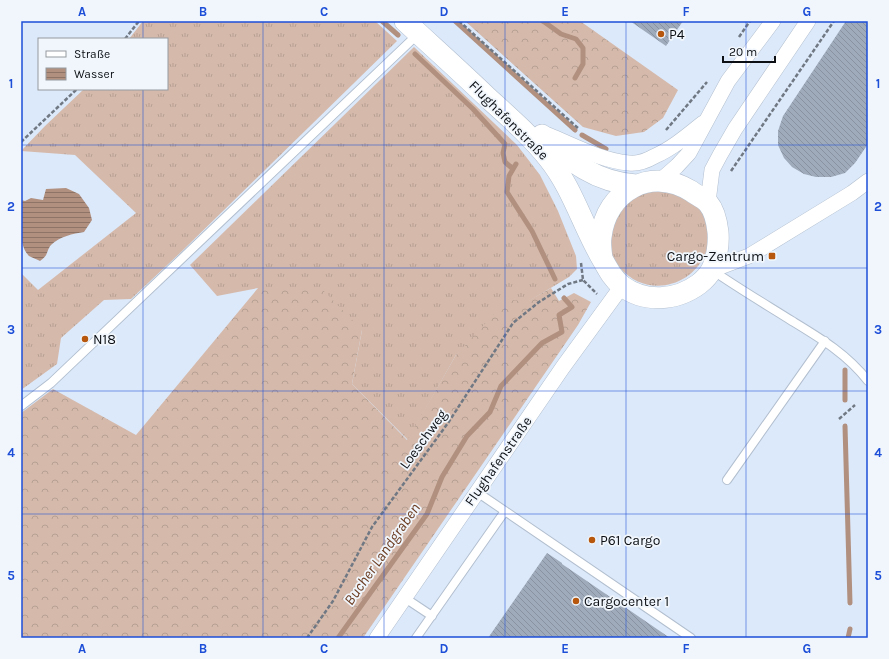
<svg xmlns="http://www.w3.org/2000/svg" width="889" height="659" viewBox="0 0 889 659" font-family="Karla,sans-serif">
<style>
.grass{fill:url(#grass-tufts)}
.forest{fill:url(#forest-crowns)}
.water{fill:url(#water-rules)}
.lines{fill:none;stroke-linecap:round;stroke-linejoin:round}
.stream{stroke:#b1907f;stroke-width:5}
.building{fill:url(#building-back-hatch)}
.lane-casing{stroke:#b2bfcf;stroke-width:10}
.street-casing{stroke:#b2bfcf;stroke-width:16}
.secondary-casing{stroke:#b2bfcf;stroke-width:22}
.path{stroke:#707883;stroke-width:2.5;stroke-dasharray:4 2;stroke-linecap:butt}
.lane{stroke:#fff;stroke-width:8}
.street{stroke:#fff;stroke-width:15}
.secondary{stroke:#fff;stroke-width:21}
.grid{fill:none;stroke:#1d4ed8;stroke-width:1;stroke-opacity:0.55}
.poi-dot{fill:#b6570d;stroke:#f0f6fc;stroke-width:1.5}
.labels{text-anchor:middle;stroke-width:3.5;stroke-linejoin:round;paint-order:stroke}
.poi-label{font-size:14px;fill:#0c1015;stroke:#f0f6fc;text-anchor:start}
.street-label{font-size:14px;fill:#0c1015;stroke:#f0f6fc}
.water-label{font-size:15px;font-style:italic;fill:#6c3d22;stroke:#f0f6fc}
.neatline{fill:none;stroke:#1d4ed8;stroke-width:1.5}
.grid-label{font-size:13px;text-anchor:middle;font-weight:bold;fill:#1d4ed8}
</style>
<defs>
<pattern id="grass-tufts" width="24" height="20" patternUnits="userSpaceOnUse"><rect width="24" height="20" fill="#d5baac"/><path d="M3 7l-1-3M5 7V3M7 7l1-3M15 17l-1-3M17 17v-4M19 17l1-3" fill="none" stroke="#b69f93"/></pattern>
<pattern id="forest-crowns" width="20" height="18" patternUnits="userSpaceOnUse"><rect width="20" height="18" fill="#d5baac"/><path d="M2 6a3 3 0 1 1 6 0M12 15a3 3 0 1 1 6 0" fill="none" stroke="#b69f93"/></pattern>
<pattern id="water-rules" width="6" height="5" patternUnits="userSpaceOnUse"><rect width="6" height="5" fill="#b1907f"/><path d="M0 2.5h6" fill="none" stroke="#8e7467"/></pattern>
<pattern id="building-back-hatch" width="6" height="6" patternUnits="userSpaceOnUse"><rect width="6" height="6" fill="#9fabbb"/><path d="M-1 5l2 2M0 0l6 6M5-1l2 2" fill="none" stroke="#8892a0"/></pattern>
</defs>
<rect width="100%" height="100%" fill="#dce9fa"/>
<!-- grass -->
<path class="grass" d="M 143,21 L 375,21 L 397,41 L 179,254 L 131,299 L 104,300 L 61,338 L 57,364 L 21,390 L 21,273 L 38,290 L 136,213 L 75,155 L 21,151 L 45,126 L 84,89 L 167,89 L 167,39 L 129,39 Z
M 414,47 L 517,145 L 540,175 L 558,211 L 576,256 L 577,269 L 569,277 L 529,301 L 456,355 L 408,440 L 352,384 L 362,330 L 258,288 L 217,296 L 190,265 Z
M 647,184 L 699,202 C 702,211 707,219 709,228 C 711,235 709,245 706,252 C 692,288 646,298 620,268 C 615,261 608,252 608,243 C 608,232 612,219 614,207 Z"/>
<!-- forest -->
<path class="forest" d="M 465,21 L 580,21 L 678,90 L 663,118 L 644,132 L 616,136 L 583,127 Z
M 320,287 L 362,330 L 352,384 L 407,440 L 456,355 L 507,300 L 528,301 L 551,288 L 559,301 L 574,293 L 591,302 L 578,325 L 363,638 L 21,638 L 21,413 L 53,389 L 136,435 L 258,288 Z"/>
<!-- water -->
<path class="water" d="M 66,188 L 79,194 L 89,208 L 92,220 L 84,232 C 73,234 60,236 51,245 C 46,251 49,255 40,261 C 37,259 32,258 29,256 C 17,245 21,214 21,200 L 25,201 L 31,198 L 43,200 L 46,189 Z"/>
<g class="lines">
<!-- stream -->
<path class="stream" d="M 382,21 L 398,35
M 455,21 L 575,130
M 543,21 L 561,34 L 576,39 L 583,48 L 583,64 L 575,78
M 415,54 L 473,109 L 505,144 L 503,153 L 505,162 L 513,169
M 582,135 L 606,149
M 516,164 L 509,176 L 507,192 L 532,231 L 555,279
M 845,370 L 845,400
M 845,426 L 850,603
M 338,638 L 427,514 L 442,477 L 467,436 L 490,412 L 501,386 L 542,343 L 562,332 L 559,315 L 572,307 L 564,298
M 848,638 L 850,629"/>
</g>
<!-- building -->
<path class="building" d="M 630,21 L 683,21 L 666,46 Z
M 846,21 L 868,21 L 868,144 L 855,163 L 845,173 L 831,177 L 816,177 L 804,174 L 792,167 L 784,158 L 778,145 L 778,131 L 783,116 Z
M 547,553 L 562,563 L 562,564 L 670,638 L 488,638 Z"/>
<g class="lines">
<defs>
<path id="lane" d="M 712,270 C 738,288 765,304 792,321 C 820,338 847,354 868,381
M 21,406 L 51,383 L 418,34
M 727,480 L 825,341
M 477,492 L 691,638
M 405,598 L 432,616
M 416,638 L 505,511"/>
<path id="street" d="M 548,135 C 573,145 602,161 629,163 C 637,164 648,160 655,156 C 673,148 688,135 703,123
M 661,180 L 677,166 L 689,153 L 728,81 L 773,21
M 708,202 L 712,170 L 720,155 L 735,129 L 808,21
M 712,270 L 749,256 L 852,193 L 868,181
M 377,638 L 563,367 L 622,286"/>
<path id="secondary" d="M 405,21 C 433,47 461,72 488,98 C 509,117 531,136 549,159 C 572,188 582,223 600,255 C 607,267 611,277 622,286 C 645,303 676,301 699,284 C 704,280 709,275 712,269 C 717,258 719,243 718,232 C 717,223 714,210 708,203 C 704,198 696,195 691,191 C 651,166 606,191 601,237 C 600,244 601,251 602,258
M 542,135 C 571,162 595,182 636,185"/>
</defs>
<!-- lane casing -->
<use href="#lane" class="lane-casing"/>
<!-- street casing -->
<use href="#street" class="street-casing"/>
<!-- secondary casing -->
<use href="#secondary" class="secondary-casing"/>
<!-- path -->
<path class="path" d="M 459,21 L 579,129
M 739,37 L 750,21
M 125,39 L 139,21
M 666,130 L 707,82
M 21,142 L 77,89
M 731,171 L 834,21
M 581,263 L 583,280 L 597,294
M 839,419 L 855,405
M 307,638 L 333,601 L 372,527 L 448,423 L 513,323 L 539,302 L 568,284 L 583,280"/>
<!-- lane -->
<use href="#lane" class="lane"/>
<!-- street -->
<use href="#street" class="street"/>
<!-- secondary -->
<use href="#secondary" class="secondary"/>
</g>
<!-- grid -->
<path class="grid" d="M 143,21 L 143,39M 263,21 L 263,638M 384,21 L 384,638M 505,21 L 505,638M 626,21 L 626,638M 746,21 L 746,638M 143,89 L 143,638M 21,145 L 868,145M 21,268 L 868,268M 21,391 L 868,391M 21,514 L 868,514"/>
<!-- markers -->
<g class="poi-dot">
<circle cx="661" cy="34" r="4"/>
<rect x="768" y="252" width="8" height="8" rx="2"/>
<circle cx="85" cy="339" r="4"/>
<circle cx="592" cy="540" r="4"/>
<circle cx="576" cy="601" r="4"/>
</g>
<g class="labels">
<!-- poi labels -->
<g class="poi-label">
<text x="669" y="39">P4</text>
<text x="764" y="261" text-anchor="end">Cargo-Zentrum</text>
<text x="93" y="344">N18</text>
<text x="600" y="545">P61 Cargo</text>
<text x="584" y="606">Cargocenter 1</text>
</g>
<!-- street labels -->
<g class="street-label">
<text transform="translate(509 120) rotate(45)" y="5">Flughafenstraße</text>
<text transform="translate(423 439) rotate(-54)" y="5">Loeschweg</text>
<text transform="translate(498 461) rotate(-55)" y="5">Flughafenstraße</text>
</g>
<!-- water labels -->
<g class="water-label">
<text transform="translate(382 554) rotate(-55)" y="5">Bucher Landgraben</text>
</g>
</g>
<!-- border -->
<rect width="889" height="659" fill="none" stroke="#f0f6fc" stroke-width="44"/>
<!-- legend -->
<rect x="38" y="38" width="130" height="52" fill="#f0f6fc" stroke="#959aa0"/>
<rect x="46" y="51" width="20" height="6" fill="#ffffff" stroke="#959aa0"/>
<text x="74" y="58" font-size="12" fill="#0c1015">Straße</text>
<rect x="46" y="68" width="20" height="12" fill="url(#water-rules)" stroke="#959aa0"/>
<text x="74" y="78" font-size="12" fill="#0c1015">Wasser</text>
<!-- scale -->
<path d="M723 56v6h52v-6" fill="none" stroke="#0c1015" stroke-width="2"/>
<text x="729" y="56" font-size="12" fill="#0c1015" stroke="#f0f6fc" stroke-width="3" paint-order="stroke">20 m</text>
<rect x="22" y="22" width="845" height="615" class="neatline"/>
<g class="grid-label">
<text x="82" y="16">A</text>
<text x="203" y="16">B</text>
<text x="324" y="16">C</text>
<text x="444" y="16">D</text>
<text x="565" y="16">E</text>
<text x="686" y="16">F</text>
<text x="807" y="16">G</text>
<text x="11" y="88">1</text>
<text x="878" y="88">1</text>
<text x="11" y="211">2</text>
<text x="878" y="211">2</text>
<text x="11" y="334">3</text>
<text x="878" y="334">3</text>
<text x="11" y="457">4</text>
<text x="878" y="457">4</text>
<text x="11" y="580">5</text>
<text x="878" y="580">5</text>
<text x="82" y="653">A</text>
<text x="203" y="653">B</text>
<text x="324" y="653">C</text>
<text x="444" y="653">D</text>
<text x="565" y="653">E</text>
<text x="686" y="653">F</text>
<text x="807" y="653">G</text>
</g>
</svg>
